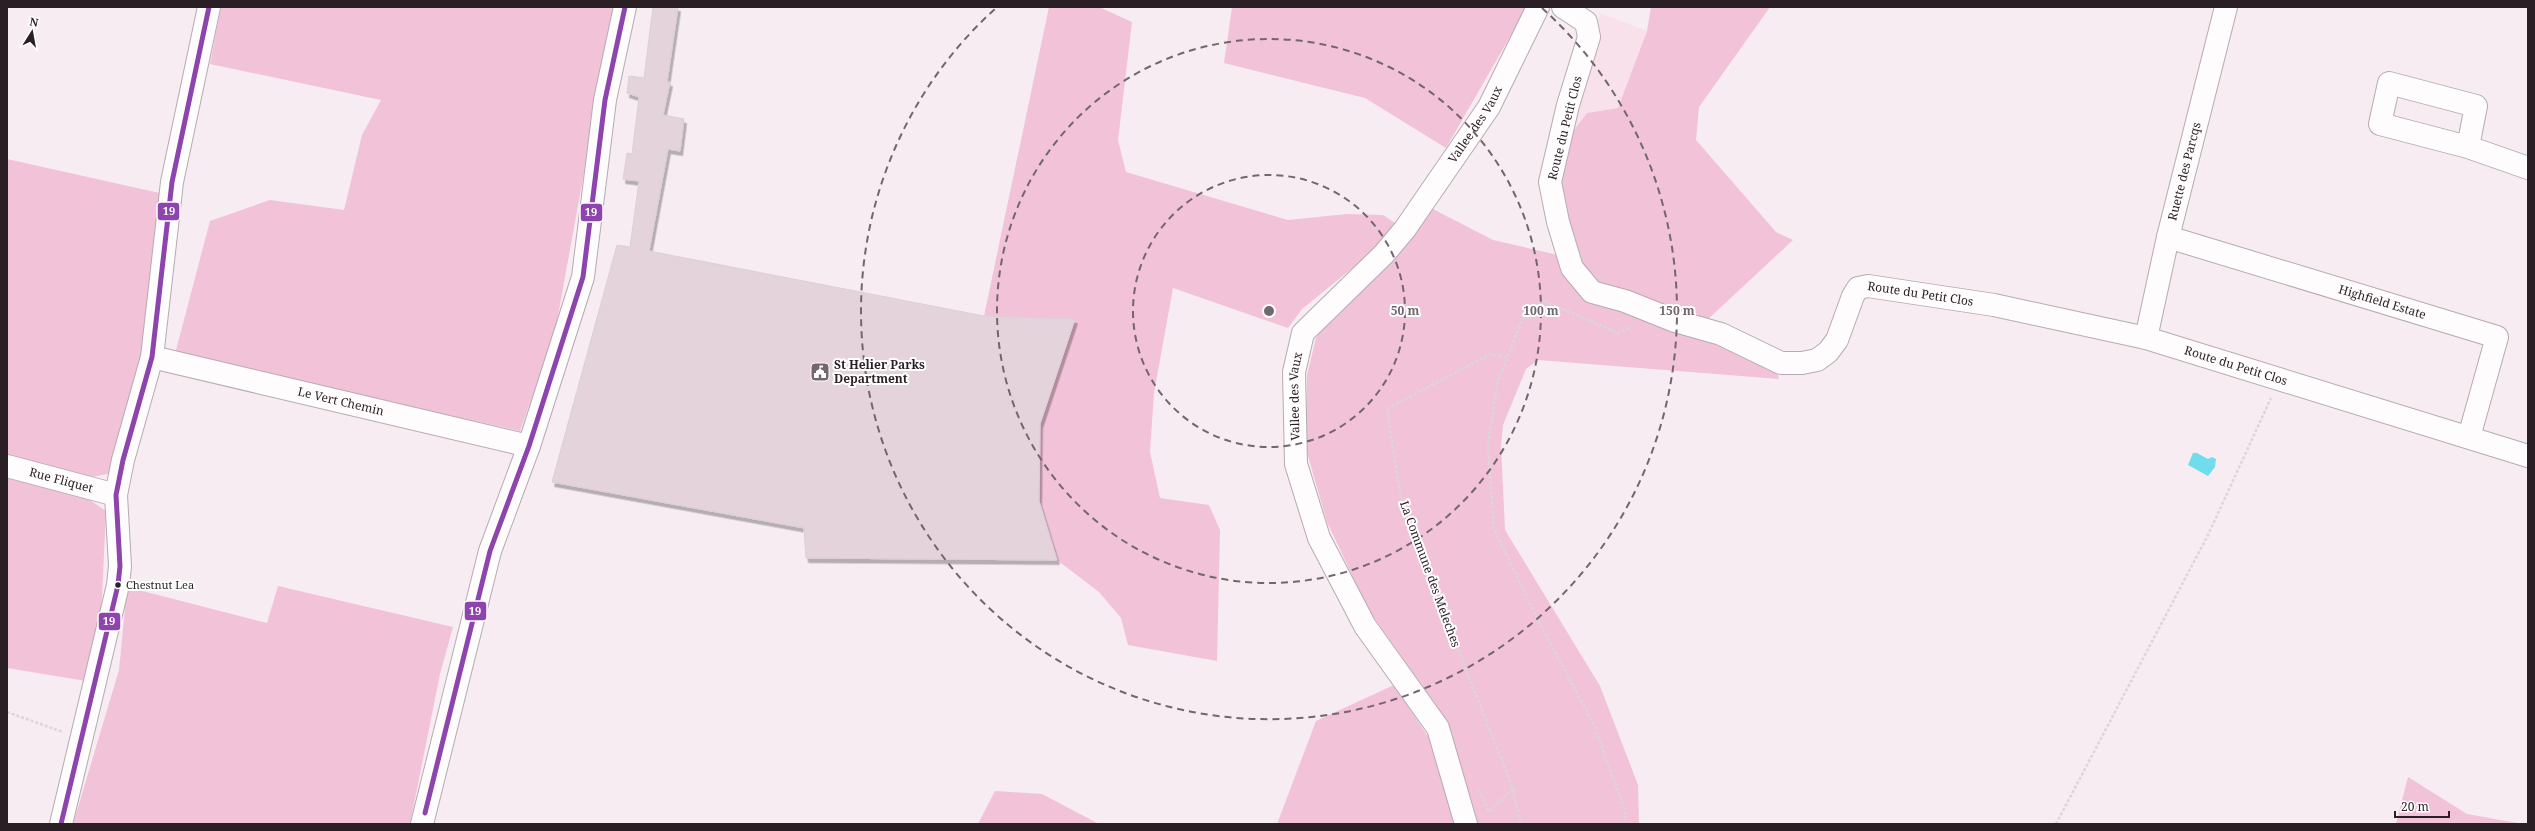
<svg xmlns="http://www.w3.org/2000/svg" width="2535" height="831" viewBox="0 0 2535 831" font-family="'Noto Serif',serif">
<style>
.built{fill:#f9e1ec}
.green{fill:#f2c2d8}
.water{fill:#70dded}
.building{fill:#e4d3db;stroke:#dbd0d5;filter:url(#shadow)}
.lines{fill:none;stroke-linecap:round;stroke-linejoin:round}
.minor-casing{stroke:#b5abb0;stroke-width:24}
.major-casing{stroke:#b5abb0;stroke-width:24}
.path{stroke:#dad7d8;stroke-width:2.5;stroke-dasharray:3 2;stroke-linecap:butt}
.minor{stroke:#fefcfd;stroke-width:22}
.major{stroke:#fefcfd;stroke-width:22}
.bus-1-casing{stroke:#fff;stroke-width:8}
.bus-1{stroke:#8e44ad;stroke-width:5}
.ring{fill:none;stroke:#71676c;stroke-width:2;stroke-dasharray:7 5}
.bus-dot{fill:#291f24;stroke:#fff;stroke-width:1.5}
.labels{text-anchor:middle;stroke-width:4;stroke-linejoin:round;paint-order:stroke}
.bus-label{font-size:11px;fill:#291f24;stroke:#fff;text-anchor:start}
.street-label{font-size:12px;fill:#291f24;stroke:#fff}
.poi-label{font-size:12px;font-weight:bold;fill:#291f24;stroke:#fff;text-anchor:start}
.centre{fill:#71676c;stroke:#fff;stroke-width:2}
.ring-label{font-size:12px;text-anchor:middle;font-weight:bold;fill:#71676c;stroke:#fff;stroke-width:4;stroke-linejoin:round;paint-order:stroke}
.line-badge{stroke:#fff;stroke-width:1.5}
.badge-label{font-size:11px;text-anchor:middle;font-weight:bold;fill:#fff}
</style>
<defs>
<filter id="shadow"><feDropShadow dx="2.5" dy="4.5" stdDeviation="0" flood-color="#0004"/></filter>
</defs>
<rect width="100%" height="100%" fill="#f7ecf1"/>
<!-- built -->
<path class="built" d="M 1600,13 L 1647,31 L 1618,108 L 1587,113 L 1569,137 L 1596,38 Z"/>
<!-- green -->
<path class="green" d="M 221,7 L 614,7 L 555,332 L 520,431 L 175,354 L 210,221 L 270,200 L 344,210 L 362,135 L 381,100 L 210,64 Z
M 1049,7 L 1099,7 L 1132,22 L 1118,140 L 1126,172 L 1288,220 L 1347,214 L 1383,215 L 1395,223 L 1376,249 L 1302,309 L 1288,328 L 1173,288 L 1154,393 L 1150,452 L 1160,498 L 1209,505 L 1220,530 L 1217,661 L 1128,645 L 1121,618 L 1099,592 L 1057,560 L 1039,501 L 1039,424 L 1075,320 L 984,316 Z
M 1232,7 L 1527,7 L 1446,148 L 1365,98 L 1224,63 Z
M 1651,7 L 1770,7 L 1699,107 L 1696,140 L 1776,232 L 1793,240 L 1706,321 L 1595,286 L 1578,268 L 1557,182 L 1569,137 L 1587,113 L 1618,108 L 1647,31 Z
M 7,159 L 164,194 L 145,349 L 112,473 L 82,479 L 7,459 Z
M 1429,207 L 1493,240 L 1558,255 L 1561,273 L 1588,301 L 1617,307 L 1715,340 L 1776,368 L 1779,379 L 1538,360 L 1526,369 L 1503,425 L 1501,446 L 1505,530 L 1600,686 L 1638,785 L 1639,824 L 1477,824 L 1453,742 L 1433,701 L 1368,609 L 1327,522 L 1306,449 L 1307,375 L 1316,338 L 1329,320 Z
M 7,476 L 84,496 L 106,511 L 98,683 L 7,668 Z
M 278,586 L 453,627 L 440,674 L 410,824 L 73,824 L 119,670 L 127,587 L 267,623 Z
M 1394,685 L 1431,741 L 1456,824 L 1277,824 L 1316,721 Z
M 2408,777 L 2467,814 L 2523,824 L 2396,824 Z
M 995,791 L 1042,794 L 1099,824 L 978,824 Z"/>
<!-- water -->
<path class="water" d="M 2193,453 L 2197,453 L 2208,459 L 2212,457 L 2216,459 L 2215,467 L 2208,476 L 2188,465 Z"/>
<!-- building -->
<path class="building" d="M 653,7 L 678,7 L 667,82 L 670,82 L 663,115 L 684,119 L 680,151 L 668,149 L 649,251 L 984,316 L 1075,319 L 1040,424 L 1039,501 L 1057,560 L 806,558 L 804,528 L 552,482 L 617,245 L 630,247 L 639,181 L 623,179 L 627,153 L 632,154 L 639,97 L 627,93 L 629,76 L 644,78 Z"/>
<g class="lines">
<defs>
<g id="minor">
<path id="s1" d="M 1563,7 L 1586,22 L 1589,37 L 1568,105 L 1550,182 L 1558,222 L 1572,268 L 1592,292 L 1625,301 L 1675,321 L 1721,334 L 1781,363 L 1802,363 L 1817,360 L 1828,352 L 1837,340 L 1853,296 L 1858,288 L 1868,286 L 1994,305 L 2146,338 L 2528,456"/>
<path d="M 2468,147 L 2476,106 L 2389,83 L 2380,124 L 2468,147 L 2528,168"/>
<path id="s2" d="M 2168,237 L 2497,337 L 2469,437"/>
<path id="s3" d="M 2146,338 L 2168,237 L 2226,7"/>
<path id="s4" d="M 152,357 L 529,446"/>
<path id="s5" d="M 7,466 L 116,495"/>
<path d="M 61,824 L 118,585 L 120,566 L 116,495 L 123,460 L 152,357 L 172,182 L 209,7"/>
<path id="s6" d="M 1466,824 L 1438,728 L 1365,626 L 1319,538 L 1296,464 L 1294,372 L 1303,333 L 1384,254 L 1405,229 L 1489,107 L 1538,7"/>
</g>
<path id="major" d="M 422,824 L 490,551 L 529,446 L 583,277 L 605,100 L 625,7"/>
</defs>
<!-- minor casing -->
<use href="#minor" class="minor-casing"/>
<!-- major casing -->
<use href="#major" class="major-casing"/>
<!-- path -->
<path class="path" d="M 7,712 L 63,732
M 1479,790 L 1489,812 L 1513,789 L 1402,508 L 1387,409 L 1490,354 L 1506,357
M 1513,790 L 1521,824
M 1624,824 L 1626,814 L 1594,725 L 1539,622 L 1494,529 L 1488,445 L 1497,384 L 1522,320 L 1542,300 L 1618,333 L 1633,326
M 2056,824 L 2208,535 L 2271,398"/>
<!-- minor -->
<use href="#minor" class="minor"/>
<!-- major -->
<use href="#major" class="major"/>
<defs>
<path id="bus-1" d="M 425,813 L 490,551 L 529,446 L 583,277 L 605,100 L 625,7
M 61,824 L 118,585 L 120,566 L 116,495 L 123,460 L 152,357 L 172,182 L 209,7"/>
</defs>
<!-- bus-1 casing -->
<use href="#bus-1" class="bus-1-casing"/>
<!-- bus-1 -->
<use href="#bus-1" class="bus-1"/>
</g>
<!-- distance rings -->
<g class="ring">
<circle cx="1269" cy="311" r="136"/>
<circle cx="1269" cy="311" r="272"/>
<path d="M1542 8A408 408 0 1 1 996 8"/>
</g>
<!-- icons -->
<defs>
<symbol id="civic-square" viewBox="-11 -11 22 22"><rect x="-9" y="-9" width="18" height="18" rx="4" fill="#71676c" stroke="#fff"/><path d="M-.6-6.5H3V-4.5H.6V-3L4-1V1h2V6H-6V1h2V-1L-.6-3ZM-1.2 2.5V6h2.4V2.5Z" fill="#fff"/></symbol>
</defs>
<g fill-rule="evenodd">
<use href="#civic-square" x="809" y="361" width="22" height="22"/>
</g>
<!-- markers -->
<circle class="bus-dot" cx="118" cy="585" r="3.5"/>
<g class="labels">
<!-- bus labels -->
<g class="bus-label">
<text x="126" y="589">Chestnut Lea</text>
</g>
<!-- street labels -->
<g class="street-label">
<text dy="4" stroke="none"><textPath href="#s6" startOffset="806">Vallee des Vaux</textPath></text>
<text transform="translate(1565 128) rotate(-76)" y="4">Route du Petit Clos</text>
<text dy="4" stroke="none"><textPath href="#s3" startOffset="171">Ruette des Parcqs</textPath></text>
<text dy="4" stroke="none"><textPath href="#s1" startOffset="700">Route du Petit Clos</textPath></text>
<text dy="4" stroke="none"><textPath href="#s2" startOffset="224">Highfield Estate</textPath></text>
<text dy="4" stroke="none"><textPath href="#s1" startOffset="1024">Route du Petit Clos</textPath></text>
<text dy="4" stroke="none"><textPath href="#s6" startOffset="470">Vallee des Vaux</textPath></text>
<text dy="4" stroke="none"><textPath href="#s4" startOffset="194">Le Vert Chemin</textPath></text>
<text dy="4" stroke="none"><textPath href="#s5" startOffset="56">Rue Fliquet</textPath></text>
<text transform="translate(1430 574) rotate(70)" y="4">La Commune des Meleches</text>
</g>
<!-- poi labels -->
<g class="poi-label">
<text x="834" y="369">St Helier Parks<tspan x="834" dy="14">Department</tspan></text>
</g>
</g>
<circle cx="1269" cy="311" r="6" class="centre"/>
<g class="ring-label">
<text x="1405" y="315">50 m</text>
<text x="1541" y="315">100 m</text>
<text x="1677" y="315">150 m</text>
</g>
<g class="line-badge">
<rect x="157" y="202" width="23" height="19" rx="4" fill="#8e44ad"/>
<rect x="580" y="203" width="23" height="19" rx="4" fill="#8e44ad"/>
<rect x="464" y="601" width="23" height="20" rx="4" fill="#8e44ad"/>
<rect x="98" y="612" width="23" height="19" rx="4" fill="#8e44ad"/>
</g>
<g class="badge-label">
<text x="169" y="215">19</text>
<text x="591" y="216">19</text>
<text x="475" y="615">19</text>
<text x="109" y="625">19</text>
</g>
<!-- border -->
<rect width="2535" height="831" fill="none" stroke="#291f24" stroke-width="16"/>
<!-- north arrow -->
<g transform="translate(32 32) rotate(11)" stroke="#ffffff" stroke-width="3" paint-order="stroke">
<path d="M0-3L7 15L0 10L-7 15Z" fill="#291f24"/>
<text y="-6" font-size="11" font-weight="bold" text-anchor="middle" fill="#291f24">N</text>
</g>
<!-- scale -->
<path d="M2395 811v6h54v-6" fill="none" stroke="#291f24" stroke-width="2"/>
<text x="2401" y="811" font-size="12" fill="#291f24" stroke="#ffffff" stroke-width="3" paint-order="stroke">20 m</text>
</svg>
